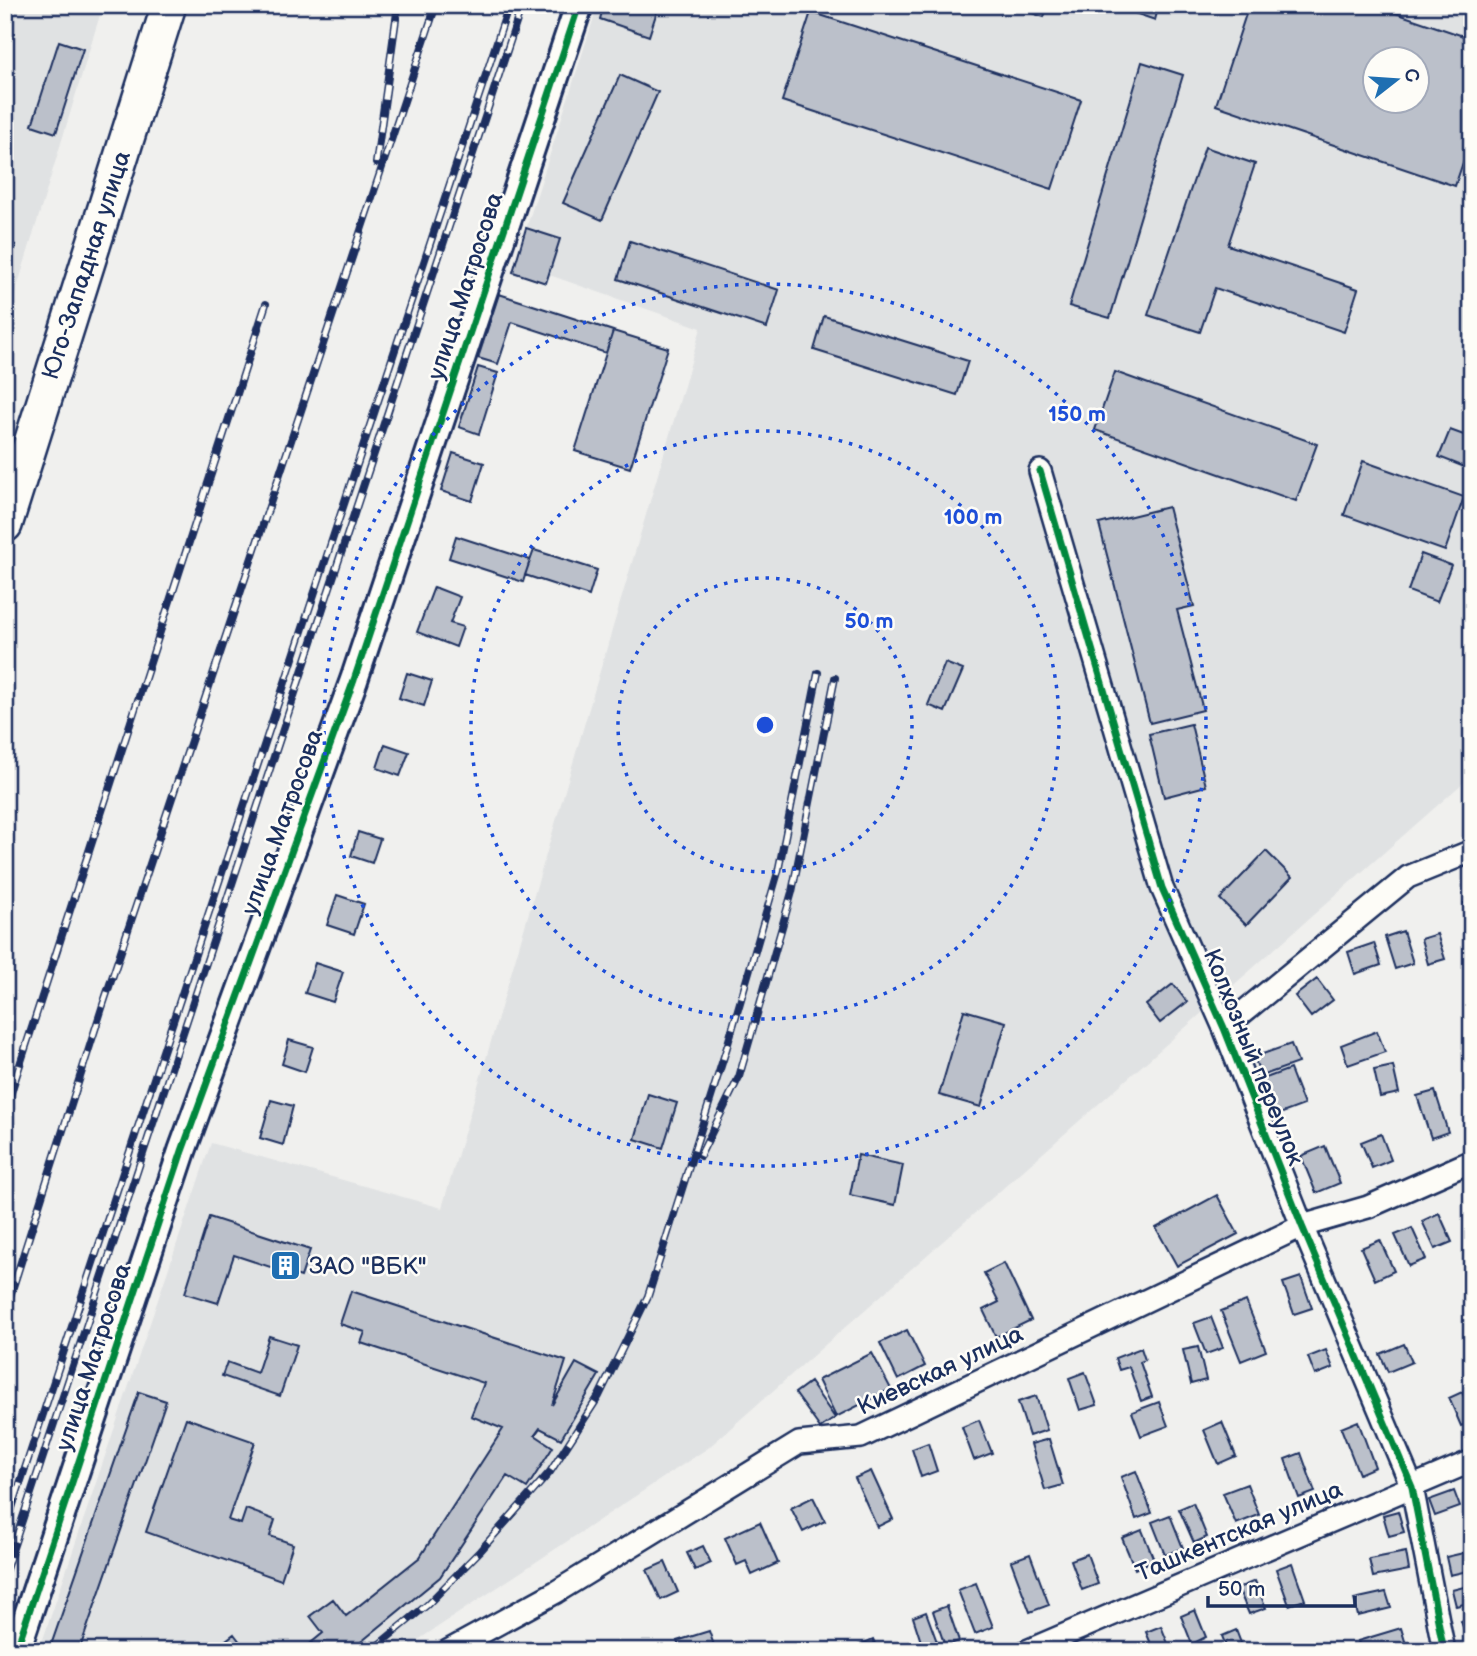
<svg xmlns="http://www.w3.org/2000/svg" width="1477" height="1656" viewBox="0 0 1477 1656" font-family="'Balsamiq Sans',sans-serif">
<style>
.built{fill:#e0e2e3;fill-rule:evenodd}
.building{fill:#bbc0ca;stroke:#1b2f5e;stroke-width:2;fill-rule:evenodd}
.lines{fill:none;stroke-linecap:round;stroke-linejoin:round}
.minor-casing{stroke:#1b2f5e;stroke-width:26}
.tertiary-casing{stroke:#1b2f5e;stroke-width:32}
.primary-casing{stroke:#1b2f5e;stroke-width:38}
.minor{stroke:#fdfcf7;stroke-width:21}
.tertiary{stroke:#fdfcf7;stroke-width:26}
.primary{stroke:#fdfcf7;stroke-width:33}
.rail-casing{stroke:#1b2f5e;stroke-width:8}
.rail{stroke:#fdfcf7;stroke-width:5;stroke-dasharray:16;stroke-linecap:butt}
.cycleway-casing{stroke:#fdfcf7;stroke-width:11}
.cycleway{stroke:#00873e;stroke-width:7}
.ring{fill:none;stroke:#1d4ed8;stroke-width:3.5;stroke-dasharray:3.5 7}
.labels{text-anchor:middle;stroke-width:5;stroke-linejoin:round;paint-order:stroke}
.street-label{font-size:24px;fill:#1b2f5e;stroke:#fdfcf7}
.poi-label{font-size:24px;fill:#1b2f5e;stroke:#fdfcf7;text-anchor:start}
.centre{fill:#1d4ed8;stroke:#fdfcf7;stroke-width:3.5}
.ring-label{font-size:21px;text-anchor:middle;font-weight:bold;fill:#1d4ed8;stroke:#fdfcf7;stroke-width:5;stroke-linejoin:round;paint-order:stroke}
</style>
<rect width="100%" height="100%" fill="#f0f0ee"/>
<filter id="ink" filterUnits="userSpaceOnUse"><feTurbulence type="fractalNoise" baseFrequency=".0143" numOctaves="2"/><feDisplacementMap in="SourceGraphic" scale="14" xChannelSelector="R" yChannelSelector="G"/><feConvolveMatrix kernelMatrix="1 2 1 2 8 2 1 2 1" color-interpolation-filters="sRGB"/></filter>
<g filter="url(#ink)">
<!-- built -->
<path class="built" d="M 5,5 L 103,5 L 5,327 Z
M 598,5 L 1472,5 L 1472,775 L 708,1448 L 409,1646 L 401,1651 L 39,1651 L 211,1143 L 442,1208 L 701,328 L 515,263 ZM 1376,60 L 1418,60 L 1418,102 L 1376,102 Z"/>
<!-- building -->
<path class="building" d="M 604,5 L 659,5 L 649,36 L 600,19 Z
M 1007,5 L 1048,5 L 1044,17 Z
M 1111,5 L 1159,5 L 1155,20 Z
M 1249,5 L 1372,5 L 1472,39 L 1472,136 L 1455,186 L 1216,105 ZM 1376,60 L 1418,60 L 1418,102 L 1376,102 Z
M 811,12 L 1081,100 L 1052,189 L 782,101 Z
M 59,41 L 83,49 L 56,133 L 32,125 Z
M 1142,62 L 1183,75 L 1110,318 L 1069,306 Z
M 620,75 L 658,92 L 602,220 L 563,203 Z
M 1205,147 L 1255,164 L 1228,245 L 1358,289 L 1344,332 L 1215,288 L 1200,332 L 1148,315 Z
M 526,228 L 560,239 L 546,283 L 513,272 Z
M 5,241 L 16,245 L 5,275 Z
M 630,241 L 779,290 L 767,328 L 618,279 Z
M 499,294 L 613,331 L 606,353 L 512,322 L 498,364 L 478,358 Z
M 824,316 L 968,361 L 957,395 L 814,350 Z
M 613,331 L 668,348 L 630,468 L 575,451 Z
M 478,367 L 498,373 L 479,434 L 459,427 Z
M 1115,372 L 1317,444 L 1296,501 L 1095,430 Z
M 1450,430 L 1472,438 L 1472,470 L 1439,457 Z
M 453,453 L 484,463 L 472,501 L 441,491 Z
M 1363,461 L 1464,497 L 1445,551 L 1344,515 Z
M 1168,507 L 1194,606 L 1177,610 L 1203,710 L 1150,723 L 1099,524 Z
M 456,536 L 530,560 L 523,582 L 449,558 Z
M 534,550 L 597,570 L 589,596 L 525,575 Z
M 1421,554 L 1451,565 L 1437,602 L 1408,591 Z
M 434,587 L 460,597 L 450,623 L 463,627 L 456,647 L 417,632 Z
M 945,663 L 963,670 L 945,712 L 928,705 Z
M 407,673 L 432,681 L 424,706 L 399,698 Z
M 1191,724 L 1206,786 L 1164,797 L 1149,734 Z
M 385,744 L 409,752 L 400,776 L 377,768 Z
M 358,832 L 380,839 L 372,863 L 351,856 Z
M 1266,851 L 1292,877 L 1246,925 L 1220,899 Z
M 337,895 L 364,904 L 354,934 L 327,925 Z
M 1472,900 L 1472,920 L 1464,903 Z
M 1403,931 L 1413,963 L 1395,969 L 1385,937 Z
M 1437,934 L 1445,959 L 1428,964 L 1421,939 Z
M 1374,943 L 1381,965 L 1355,974 L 1348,952 Z
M 315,963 L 343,972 L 333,1002 L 305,993 Z
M 1317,979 L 1333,1000 L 1311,1017 L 1295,996 Z
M 1173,984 L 1187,1002 L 1160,1023 L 1146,1005 Z
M 964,1010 L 1006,1022 L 981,1107 L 939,1095 Z
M 1377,1031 L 1385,1052 L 1348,1065 L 1341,1045 Z
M 289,1040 L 313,1047 L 305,1072 L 282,1064 Z
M 1291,1044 L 1298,1063 L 1261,1076 L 1254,1057 Z
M 1393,1066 L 1399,1093 L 1380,1097 L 1374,1070 Z
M 1290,1069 L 1304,1105 L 1277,1115 L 1263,1079 Z
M 1435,1091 L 1448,1132 L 1431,1138 L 1417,1096 Z
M 648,1094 L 677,1103 L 663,1148 L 635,1139 Z
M 271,1100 L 293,1106 L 283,1145 L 260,1138 Z
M 1381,1134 L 1391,1160 L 1372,1168 L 1361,1142 Z
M 1325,1146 L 1340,1183 L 1316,1193 L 1301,1156 Z
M 858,1155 L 903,1165 L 895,1205 L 850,1195 Z
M 1217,1195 L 1238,1234 L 1177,1266 L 1156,1228 Z
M 1439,1213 L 1452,1242 L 1435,1249 L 1422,1221 Z
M 209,1217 L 310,1250 L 301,1277 L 234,1255 L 218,1303 L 185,1293 Z
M 1412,1228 L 1426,1259 L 1409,1266 L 1395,1235 Z
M 1380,1240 L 1394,1271 L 1375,1280 L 1361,1248 Z
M 1004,1263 L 1031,1320 L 996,1337 L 983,1310 L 999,1302 L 984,1273 Z
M 1301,1277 L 1312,1308 L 1294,1314 L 1283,1283 Z
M 351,1291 L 566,1361 L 552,1405 L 576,1363 L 599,1375 L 561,1439 L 540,1428 L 535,1435 L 553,1447 L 527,1488 L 507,1476 L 440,1577 L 350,1651 L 301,1651 L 323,1633 L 310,1616 L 333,1599 L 346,1616 L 420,1557 L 503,1429 L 471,1416 L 484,1383 L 361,1343 L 365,1332 L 340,1324 Z
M 1246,1301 L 1266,1351 L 1241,1361 L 1221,1311 Z
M 1211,1317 L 1223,1348 L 1206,1354 L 1194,1323 Z
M 907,1330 L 925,1366 L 898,1380 L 880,1343 Z
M 269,1336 L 297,1345 L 280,1396 L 222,1376 L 227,1362 L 257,1373 Z
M 1404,1344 L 1412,1362 L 1388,1372 L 1380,1354 Z
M 1198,1347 L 1206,1380 L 1191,1384 L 1183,1350 Z
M 1141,1348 L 1145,1360 L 1140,1362 L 1152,1397 L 1141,1401 L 1129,1367 L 1119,1370 L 1115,1358 Z
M 1326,1350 L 1333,1368 L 1315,1375 L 1308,1357 Z
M 872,1353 L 891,1389 L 836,1417 L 818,1380 Z
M 1085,1372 L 1097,1405 L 1080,1410 L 1069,1378 Z
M 810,1382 L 835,1418 L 820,1428 L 795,1393 Z
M 139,1392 L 166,1401 L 79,1651 L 49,1651 Z
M 1462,1392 L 1472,1413 L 1472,1422 L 1461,1426 L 1449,1398 Z
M 1036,1396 L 1047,1430 L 1029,1436 L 1018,1402 Z
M 1159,1402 L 1168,1426 L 1141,1436 L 1132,1412 Z
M 186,1418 L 255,1442 L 228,1520 L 241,1524 L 246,1509 L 275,1520 L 270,1536 L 293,1544 L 281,1580 L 146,1532 Z
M 979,1420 L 992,1453 L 974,1460 L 962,1427 Z
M 1358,1421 L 1375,1467 L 1359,1474 L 1341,1428 Z
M 1222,1422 L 1236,1456 L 1218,1464 L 1204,1430 Z
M 1049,1439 L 1063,1485 L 1045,1490 L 1031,1444 Z
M 928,1443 L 937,1471 L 921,1477 L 912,1449 Z
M 1301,1453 L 1315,1492 L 1299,1498 L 1285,1459 Z
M 871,1471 L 893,1519 L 877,1527 L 855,1478 Z
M 1136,1471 L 1152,1513 L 1136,1519 L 1121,1477 Z
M 1247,1484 L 1259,1515 L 1236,1524 L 1223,1493 Z
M 1472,1486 L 1472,1503 L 1466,1488 Z
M 1454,1491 L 1460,1507 L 1435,1516 L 1429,1500 Z
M 813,1497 L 825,1521 L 803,1532 L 791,1508 Z
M 1193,1503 L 1207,1537 L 1194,1543 L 1179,1509 Z
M 1398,1511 L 1404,1532 L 1389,1536 L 1383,1515 Z
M 1170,1515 L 1183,1548 L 1165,1555 L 1152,1522 Z
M 760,1522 L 778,1563 L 752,1575 L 746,1561 L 737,1565 L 725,1538 Z
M 1142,1530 L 1154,1560 L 1135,1569 L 1122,1538 Z
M 703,1546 L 711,1563 L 695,1570 L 687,1553 Z
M 1472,1551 L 1472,1570 L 1450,1575 L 1446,1557 Z
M 1406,1552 L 1409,1570 L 1373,1577 L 1369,1559 Z
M 1030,1554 L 1049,1605 L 1030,1612 L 1011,1561 Z
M 1087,1554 L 1098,1584 L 1082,1590 L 1071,1560 Z
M 665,1562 L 678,1592 L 661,1600 L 647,1570 Z
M 1292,1563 L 1305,1600 L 1289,1605 L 1276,1569 Z
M 1255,1581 L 1266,1608 L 1249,1614 L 1238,1588 Z
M 976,1583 L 993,1627 L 975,1634 L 958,1590 Z
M 1472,1585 L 1472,1602 L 1456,1606 L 1452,1590 Z
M 1386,1592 L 1391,1608 L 1358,1616 L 1354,1599 Z
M 947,1606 L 959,1641 L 945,1646 L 933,1611 Z
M 1195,1610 L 1206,1637 L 1192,1644 L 1181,1616 Z
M 926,1612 L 940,1650 L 938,1651 L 924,1651 L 913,1617 Z
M 1472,1617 L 1472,1635 L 1466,1636 L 1461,1621 Z
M 1161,1626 L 1171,1651 L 1154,1651 L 1146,1632 Z
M 1401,1628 L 1408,1651 L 1361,1651 L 1358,1641 Z
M 1236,1630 L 1244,1651 L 1228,1651 L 1222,1636 Z
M 709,1631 L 716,1651 L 681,1651 L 677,1641 Z
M 234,1634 L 247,1651 L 215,1651 L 214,1649 Z
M 873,1639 L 878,1651 L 854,1651 L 853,1648 Z"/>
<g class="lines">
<defs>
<path id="minor" d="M 1040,471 L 1162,888 L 1224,1028 L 1302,1226 L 1412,1487 L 1444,1651
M 1224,1028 L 1408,877 L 1472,851
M 448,1651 L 556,1592 L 799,1443 L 861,1437 L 1302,1226 L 1368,1207 L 1472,1161
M 1027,1651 L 1472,1461"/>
<path id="tertiary" d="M 16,1651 L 182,1151 L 354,680 L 579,5"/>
<path id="primary" d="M 5,525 L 169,5"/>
</defs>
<!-- minor casing -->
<use href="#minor" class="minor-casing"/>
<!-- tertiary casing -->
<use href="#tertiary" class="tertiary-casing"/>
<!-- primary casing -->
<use href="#primary" class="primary-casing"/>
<!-- minor -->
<use href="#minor" class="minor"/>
<!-- tertiary -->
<use href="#tertiary" class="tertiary"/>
<!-- primary -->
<use href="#primary" class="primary"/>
<defs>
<path id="rail" d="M 376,163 L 398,5
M 5,1111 L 266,304
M 700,1156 L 739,1077 L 792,892 L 835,678
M 5,1312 L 102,1008 L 436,5
M 5,1529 L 509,5
M 5,1572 L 522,5
M 371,1651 L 427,1605 L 480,1551 L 550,1472 L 599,1396 L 648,1296 L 727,1047 L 778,872 L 818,673"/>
</defs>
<!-- rail casing -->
<use href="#rail" class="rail-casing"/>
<!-- rail -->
<use href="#rail" class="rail"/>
<defs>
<path id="cycleway" d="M 1040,471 L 1162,888 L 1224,1028 L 1302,1226 L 1412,1487 L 1444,1651
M 16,1651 L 182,1151 L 354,680 L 579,5"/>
</defs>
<!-- cycleway casing -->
<use href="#cycleway" class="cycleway-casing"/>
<!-- cycleway -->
<use href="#cycleway" class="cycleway"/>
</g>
</g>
<!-- distance rings -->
<g class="ring">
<circle cx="765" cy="725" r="147"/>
<circle cx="765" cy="725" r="294"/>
<circle cx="765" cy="725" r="441"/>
</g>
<!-- icons -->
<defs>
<symbol id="building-square" viewBox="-11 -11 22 22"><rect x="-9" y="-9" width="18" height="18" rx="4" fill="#1f6fb2" stroke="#fdfcf7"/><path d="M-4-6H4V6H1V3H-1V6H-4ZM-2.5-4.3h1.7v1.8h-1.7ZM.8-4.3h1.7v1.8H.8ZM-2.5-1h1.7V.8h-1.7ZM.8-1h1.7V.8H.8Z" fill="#fff"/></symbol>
</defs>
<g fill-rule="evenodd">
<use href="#building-square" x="268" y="1248" width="35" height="35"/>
</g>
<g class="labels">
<!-- street labels -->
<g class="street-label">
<text transform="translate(86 265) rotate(-72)" y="8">Юго-Западная улица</text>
<text transform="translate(465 286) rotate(-72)" y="8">улица Матросова</text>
<text transform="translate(282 822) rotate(-70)" y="8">улица Матросова</text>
<text transform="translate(1254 1057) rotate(68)" y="8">Колхозный переулок</text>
<text transform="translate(93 1357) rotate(-72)" y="8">улица Матросова</text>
<text transform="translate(940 1370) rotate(-25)" y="8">Киевская улица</text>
<text transform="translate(1239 1531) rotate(-23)" y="8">Ташкентская улица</text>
</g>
<!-- poi labels -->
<g class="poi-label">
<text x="309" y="1274">ЗАО "ВБК"</text>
</g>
</g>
<circle cx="765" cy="725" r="10" class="centre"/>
<g class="ring-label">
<text x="1077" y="421">150 m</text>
<text x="973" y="524">100 m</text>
<text x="869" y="628">50 m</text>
</g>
<!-- margin -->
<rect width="1477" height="1656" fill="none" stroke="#fdfcf7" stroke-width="28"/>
<rect x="14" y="14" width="1449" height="1628" fill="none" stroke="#1b2f5e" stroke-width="2.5" filter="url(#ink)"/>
<!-- north arrow -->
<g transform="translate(1396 80) rotate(73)"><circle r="33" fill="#fdfcf7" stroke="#a3aaba" stroke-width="2"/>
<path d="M0-5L12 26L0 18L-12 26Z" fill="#1f6fb2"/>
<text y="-10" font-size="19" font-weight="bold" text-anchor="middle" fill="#1b2f5e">С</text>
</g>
<!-- scale -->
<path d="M1208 1596v10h147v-10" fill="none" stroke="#1b2f5e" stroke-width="3.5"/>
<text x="1218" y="1596" font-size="21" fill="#1b2f5e" stroke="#fdfcf7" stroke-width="5" paint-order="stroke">50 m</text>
</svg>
